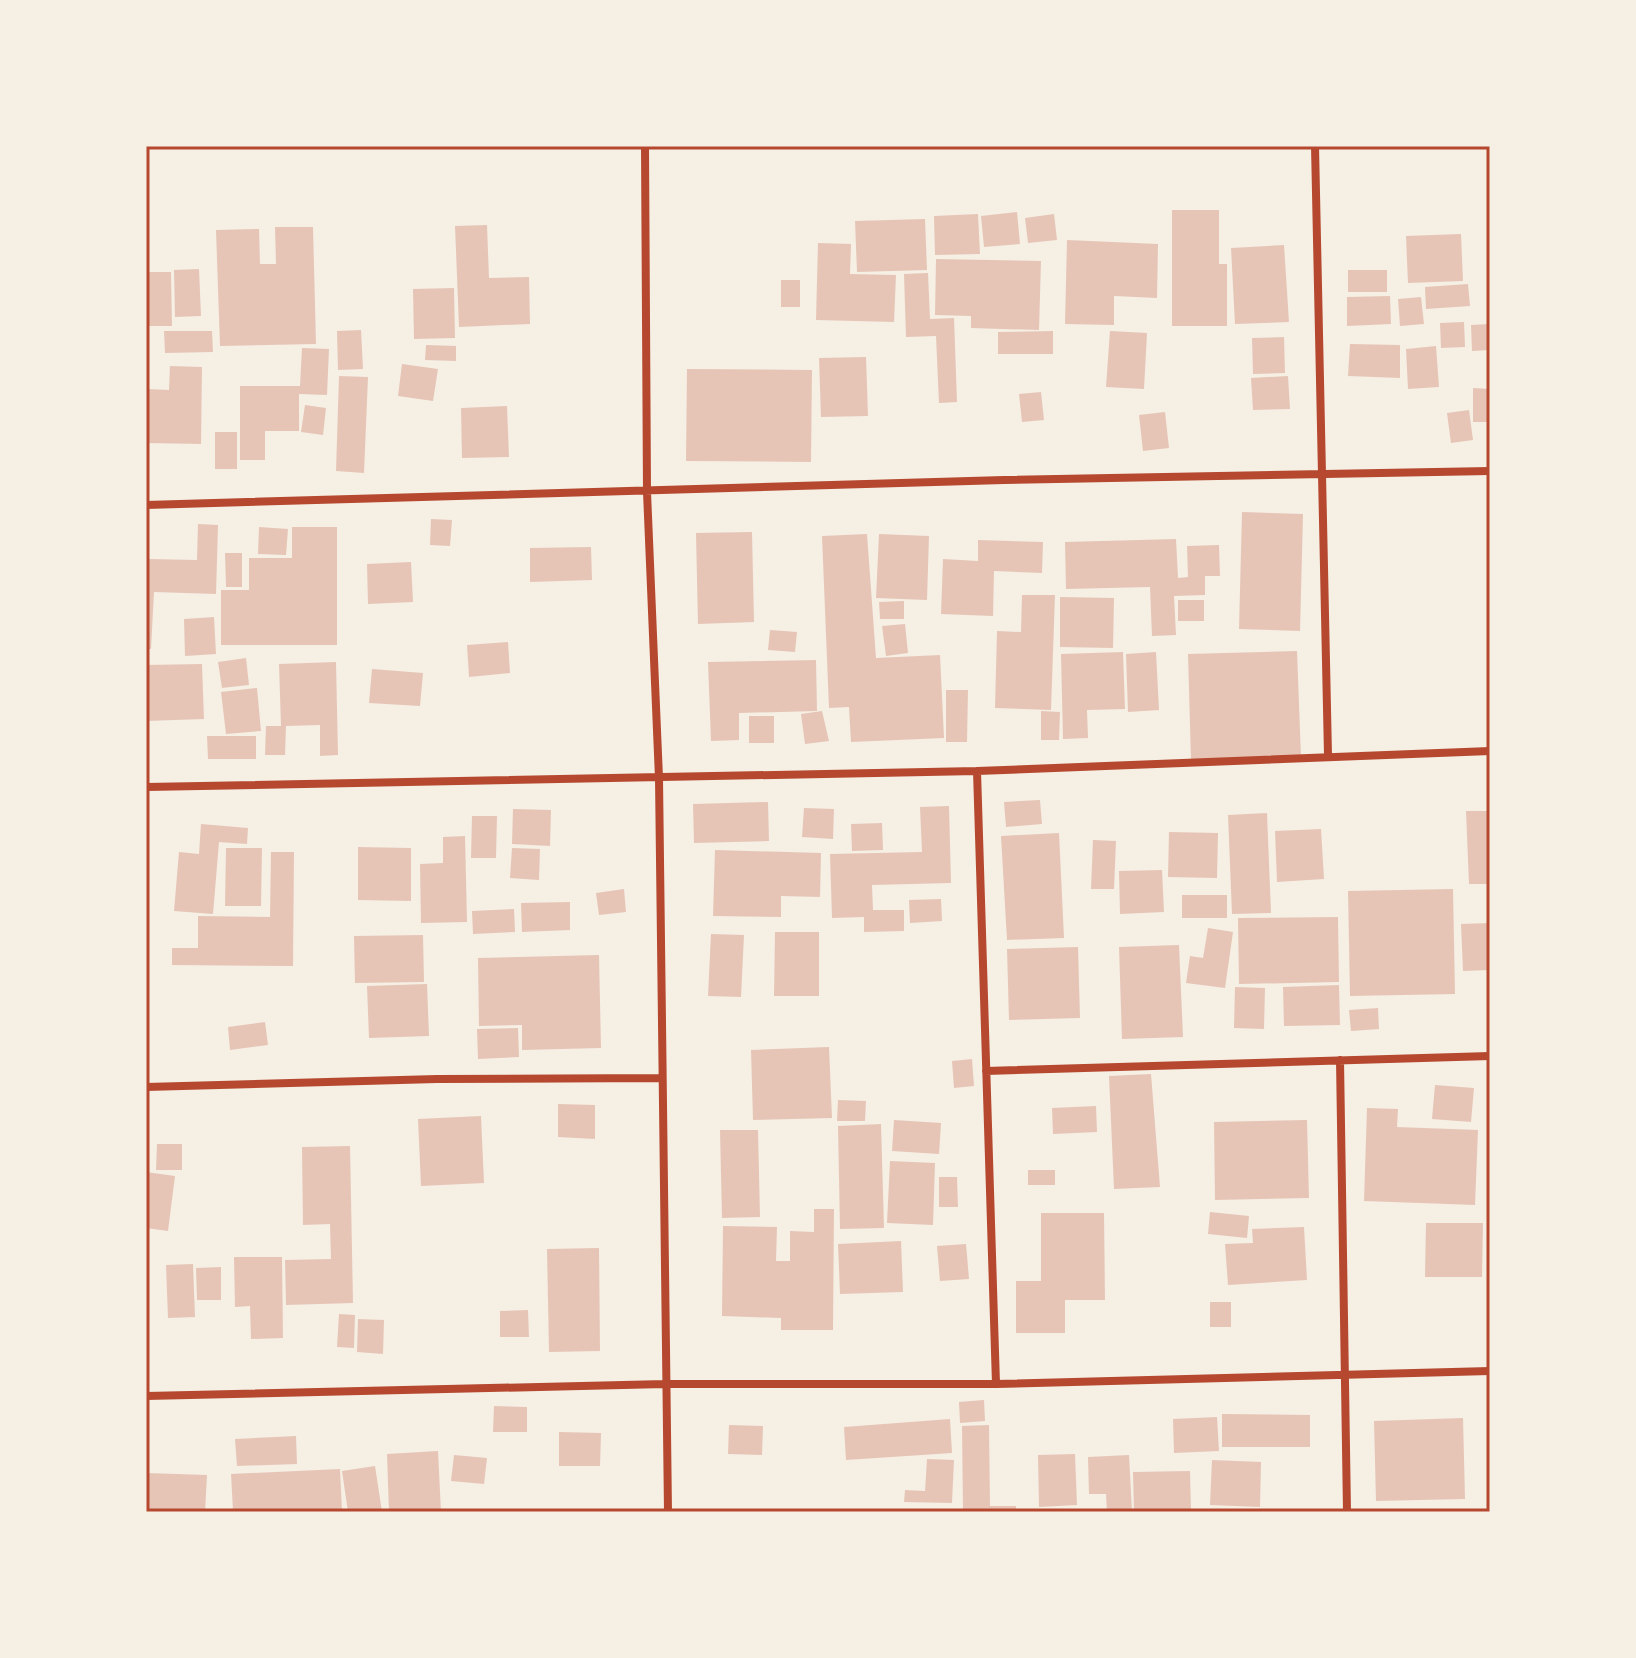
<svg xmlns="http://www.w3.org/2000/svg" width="1636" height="1658" viewBox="0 0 1636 1658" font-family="Bitter,serif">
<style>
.building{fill:#e6c5b7}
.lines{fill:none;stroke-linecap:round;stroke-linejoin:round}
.minor{stroke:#b5482f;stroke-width:8}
.neatline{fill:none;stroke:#b5482f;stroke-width:3}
</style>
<rect width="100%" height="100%" fill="#f6efe4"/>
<!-- building -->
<path class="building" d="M 1172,210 L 1219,210 L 1219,264 L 1227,264 L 1227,326 L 1172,326 Z
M 1017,212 L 1020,244 L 984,247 L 981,216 Z
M 978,214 L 980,254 L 935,255 L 934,216 Z
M 1054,214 L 1057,240 L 1028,243 L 1025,218 Z
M 925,219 L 927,270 L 857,272 L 855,221 Z
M 487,225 L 489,278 L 529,277 L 530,324 L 459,327 L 455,226 Z
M 275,227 L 313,227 L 316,344 L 220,346 L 216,230 L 259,229 L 260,264 L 276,264 Z
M 1461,234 L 1463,281 L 1408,283 L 1406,236 Z
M 1067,240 L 1158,244 L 1157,298 L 1114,296 L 1114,325 L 1065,324 Z
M 818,243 L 851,244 L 850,274 L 896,275 L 894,322 L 816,320 Z
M 1284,245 L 1289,322 L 1235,324 L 1231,248 Z
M 936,259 L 1041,261 L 1039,330 L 971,328 L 971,316 L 935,315 Z
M 199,269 L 201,316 L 175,317 L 174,270 Z
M 1348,270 L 1387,270 L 1387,292 L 1348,292 Z
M 146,272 L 171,272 L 172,326 L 146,326 Z
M 928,273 L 930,319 L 954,318 L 957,402 L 939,403 L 936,336 L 906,337 L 904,274 Z
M 781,280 L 800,280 L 800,307 L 781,307 Z
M 1468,284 L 1470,306 L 1426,309 L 1425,287 Z
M 454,288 L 455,338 L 414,339 L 413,289 Z
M 1390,296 L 1391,324 L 1347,326 L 1347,297 Z
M 1421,297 L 1424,324 L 1400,326 L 1398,299 Z
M 1464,322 L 1465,347 L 1441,348 L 1440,323 Z
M 1490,324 L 1490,350 L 1472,351 L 1471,325 Z
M 361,330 L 363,369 L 338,370 L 337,331 Z
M 164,331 L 212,331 L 213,352 L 165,353 Z
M 1053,331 L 1053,354 L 998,354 L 998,332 Z
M 1110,331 L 1147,333 L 1144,389 L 1106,387 Z
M 1284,337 L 1285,373 L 1253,374 L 1252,338 Z
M 1350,344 L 1400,345 L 1400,378 L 1348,376 Z
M 426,345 L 456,346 L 456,361 L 425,360 Z
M 1436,346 L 1439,387 L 1408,389 L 1406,349 Z
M 302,348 L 329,349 L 327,395 L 299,394 L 299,431 L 265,431 L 265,460 L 240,460 L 240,386 L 300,386 Z
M 866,357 L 868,416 L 821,417 L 819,358 Z
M 402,364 L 438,369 L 433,401 L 398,396 Z
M 170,366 L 202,367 L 201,444 L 146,443 L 147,389 L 169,390 Z
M 687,369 L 812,370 L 811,462 L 686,461 Z
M 339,376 L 368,377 L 364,473 L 336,471 Z
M 1288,376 L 1290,409 L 1253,410 L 1251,378 Z
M 1473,388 L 1490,389 L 1490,422 L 1473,422 Z
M 1041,392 L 1044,420 L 1022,422 L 1019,394 Z
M 305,405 L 326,408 L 323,435 L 301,432 Z
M 507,406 L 509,457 L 462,458 L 461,408 Z
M 1469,410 L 1473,440 L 1451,443 L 1447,413 Z
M 1165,412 L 1169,448 L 1143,451 L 1139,415 Z
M 215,432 L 237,432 L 237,469 L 215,469 Z
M 1242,512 L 1303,514 L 1300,631 L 1239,629 Z
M 431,519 L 452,520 L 450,546 L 430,545 Z
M 198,524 L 218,525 L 216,594 L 154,592 L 151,649 L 146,649 L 148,559 L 197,560 Z
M 259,527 L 288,529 L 286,555 L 258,554 Z
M 292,527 L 337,527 L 337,645 L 221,645 L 221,590 L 249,590 L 249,558 L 292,558 Z
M 752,532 L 754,622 L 698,624 L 696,533 Z
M 867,534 L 876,658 L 940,655 L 944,738 L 851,742 L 849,707 L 829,708 L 822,536 Z
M 879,534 L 929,536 L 927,600 L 876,598 Z
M 1176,539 L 1178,578 L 1188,577 L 1187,546 L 1219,545 L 1220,576 L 1205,576 L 1205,595 L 1174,596 L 1176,635 L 1152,636 L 1150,587 L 1066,589 L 1065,542 Z
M 978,540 L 1043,542 L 1042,573 L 994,571 L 993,616 L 941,614 L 943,559 L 978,561 Z
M 591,547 L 592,580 L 530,582 L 530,548 Z
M 225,553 L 242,553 L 242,587 L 226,587 Z
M 411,562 L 413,602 L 368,604 L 367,564 Z
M 1022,595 L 1055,595 L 1051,710 L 995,708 L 997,631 L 1021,632 Z
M 1060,597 L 1114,598 L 1113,648 L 1060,647 Z
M 1178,600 L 1204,600 L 1204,621 L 1178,621 Z
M 904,601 L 904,619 L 880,619 L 879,602 Z
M 214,617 L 216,654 L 185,656 L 184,619 Z
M 905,624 L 908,653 L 886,656 L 882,626 Z
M 770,630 L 797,632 L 795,652 L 768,650 Z
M 508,642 L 510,673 L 469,677 L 467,645 Z
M 1297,651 L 1301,757 L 1191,761 L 1188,654 Z
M 1123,652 L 1125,709 L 1087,710 L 1088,738 L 1063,739 L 1061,654 Z
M 1156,652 L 1159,710 L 1128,712 L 1126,654 Z
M 246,658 L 249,685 L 222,688 L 218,662 Z
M 816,660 L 817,711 L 739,713 L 739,740 L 711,741 L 708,662 Z
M 336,662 L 338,755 L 320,756 L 320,725 L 286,726 L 285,755 L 265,755 L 266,726 L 281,726 L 279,664 Z
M 202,664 L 204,719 L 146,721 L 146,665 Z
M 372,669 L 423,673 L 420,706 L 369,703 Z
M 257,688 L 261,731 L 226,734 L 221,692 Z
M 946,690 L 968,690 L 967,742 L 946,742 Z
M 822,711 L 829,741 L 805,744 L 801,714 Z
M 1041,711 L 1060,712 L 1059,740 L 1041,740 Z
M 749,716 L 774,716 L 774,743 L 749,743 Z
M 207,736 L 256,736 L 256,759 L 208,759 Z
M 1040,800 L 1042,824 L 1006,827 L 1004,802 Z
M 768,802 L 769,841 L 694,843 L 693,804 Z
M 949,806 L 951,883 L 872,885 L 873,910 L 904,910 L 904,931 L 864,932 L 864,917 L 832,918 L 830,854 L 922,852 L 920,807 Z
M 804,808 L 834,809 L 833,839 L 802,837 Z
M 513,809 L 551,810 L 550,846 L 512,844 Z
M 1466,811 L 1490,811 L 1490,884 L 1469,884 Z
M 1267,813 L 1271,913 L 1232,914 L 1228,815 Z
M 472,816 L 497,816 L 496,858 L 471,858 Z
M 882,823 L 883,850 L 852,851 L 851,824 Z
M 201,824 L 248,828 L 247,844 L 219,842 L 213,914 L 174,911 L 179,852 L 199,854 Z
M 1321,829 L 1324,879 L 1277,882 L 1275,831 Z
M 1169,832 L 1218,833 L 1217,878 L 1168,877 Z
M 1059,833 L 1064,938 L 1007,940 L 1001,836 Z
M 465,836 L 467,922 L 421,923 L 420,864 L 443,863 L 443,837 Z
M 1093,840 L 1116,841 L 1114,889 L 1091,889 Z
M 358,847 L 411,848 L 411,901 L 358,900 Z
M 226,848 L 262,848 L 261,906 L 225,906 Z
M 512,848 L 540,849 L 539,880 L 510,878 Z
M 715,850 L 821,853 L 820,897 L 781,896 L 781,917 L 713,916 Z
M 271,852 L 294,852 L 293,966 L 172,965 L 172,948 L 198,948 L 198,916 L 270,917 Z
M 1162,870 L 1164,912 L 1120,914 L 1119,871 Z
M 624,889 L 626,912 L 599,915 L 596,893 Z
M 1453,889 L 1455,994 L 1350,996 L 1348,891 Z
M 1182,895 L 1227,895 L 1227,918 L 1182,918 Z
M 941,899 L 942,921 L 910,923 L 909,900 Z
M 570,902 L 570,930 L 522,932 L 521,903 Z
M 514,909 L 515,932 L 473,934 L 472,911 Z
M 1338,917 L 1339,982 L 1239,984 L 1238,918 Z
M 1490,923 L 1490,970 L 1463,971 L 1461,924 Z
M 1208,928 L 1233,932 L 1225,988 L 1186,983 L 1190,956 L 1203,958 Z
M 775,932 L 819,932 L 819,996 L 774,996 Z
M 711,934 L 744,935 L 741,997 L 708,996 Z
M 423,935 L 424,982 L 355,983 L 354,936 Z
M 1179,945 L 1183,1037 L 1122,1039 L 1119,947 Z
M 1078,947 L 1080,1018 L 1009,1020 L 1007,949 Z
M 599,955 L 601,1048 L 522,1050 L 522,1025 L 479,1026 L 478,958 Z
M 427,984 L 429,1036 L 369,1038 L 367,986 Z
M 1339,985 L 1340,1025 L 1284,1026 L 1283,987 Z
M 1235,987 L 1265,988 L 1264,1029 L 1234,1028 Z
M 1378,1008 L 1379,1029 L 1351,1031 L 1349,1010 Z
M 265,1022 L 268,1045 L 230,1050 L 228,1027 Z
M 518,1028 L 519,1057 L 478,1059 L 477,1029 Z
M 829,1047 L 832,1118 L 753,1120 L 751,1050 Z
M 972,1059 L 974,1086 L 954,1088 L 952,1061 Z
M 1151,1074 L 1160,1187 L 1114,1189 L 1109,1076 Z
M 1435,1085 L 1474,1088 L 1471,1122 L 1432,1119 Z
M 838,1100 L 866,1101 L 865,1121 L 837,1121 Z
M 558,1104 L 595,1105 L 595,1139 L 558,1137 Z
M 1096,1106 L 1097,1132 L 1053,1134 L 1052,1108 Z
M 1367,1108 L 1398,1109 L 1397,1127 L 1478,1130 L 1475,1205 L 1364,1201 Z
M 481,1116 L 484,1183 L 421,1186 L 418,1119 Z
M 894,1120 L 941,1123 L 939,1154 L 892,1151 Z
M 1307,1120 L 1309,1198 L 1215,1200 L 1214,1122 Z
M 881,1124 L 884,1228 L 840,1229 L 838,1126 Z
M 720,1130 L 758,1130 L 760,1217 L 722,1218 Z
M 157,1144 L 182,1144 L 182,1170 L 156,1170 Z
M 350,1146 L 353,1303 L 286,1305 L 285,1260 L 331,1259 L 330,1224 L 303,1225 L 302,1147 Z
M 890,1161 L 935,1163 L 933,1225 L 887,1223 Z
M 1028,1170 L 1055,1170 L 1055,1185 L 1028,1185 Z
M 146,1172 L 175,1176 L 168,1231 L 146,1228 Z
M 939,1177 L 957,1177 L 958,1207 L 939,1207 Z
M 814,1209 L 834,1209 L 833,1330 L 781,1330 L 781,1318 L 722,1316 L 723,1226 L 777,1227 L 776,1261 L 790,1261 L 790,1231 L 814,1232 Z
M 1210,1212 L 1249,1216 L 1247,1238 L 1208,1234 Z
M 1041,1213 L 1104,1213 L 1105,1300 L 1065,1300 L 1065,1333 L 1016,1333 L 1016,1281 L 1041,1281 Z
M 1426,1223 L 1483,1223 L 1482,1277 L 1425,1277 Z
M 1304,1227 L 1307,1280 L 1228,1285 L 1225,1244 L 1253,1243 L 1252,1229 Z
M 901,1241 L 903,1292 L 840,1294 L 838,1244 Z
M 966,1244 L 969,1279 L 940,1281 L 937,1246 Z
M 599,1248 L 600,1351 L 549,1352 L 547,1249 Z
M 234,1257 L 282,1257 L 283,1338 L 251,1339 L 250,1306 L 235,1307 Z
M 193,1264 L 195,1317 L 168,1318 L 166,1265 Z
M 221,1267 L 221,1300 L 197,1300 L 196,1268 Z
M 1210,1302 L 1231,1302 L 1231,1327 L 1210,1327 Z
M 528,1310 L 529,1337 L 500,1337 L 500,1311 Z
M 339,1314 L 355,1315 L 354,1348 L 337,1347 Z
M 358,1319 L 384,1320 L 383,1354 L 357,1352 Z
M 984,1400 L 985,1421 L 960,1423 L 959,1402 Z
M 494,1406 L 527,1407 L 527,1432 L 493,1432 Z
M 1222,1414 L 1310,1415 L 1310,1447 L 1222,1447 Z
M 1217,1417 L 1219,1451 L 1174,1453 L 1173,1419 Z
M 1463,1418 L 1465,1499 L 1376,1501 L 1374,1421 Z
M 950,1419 L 952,1453 L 846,1460 L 844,1427 Z
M 729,1425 L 763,1426 L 762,1455 L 728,1454 Z
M 989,1425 L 990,1506 L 1016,1506 L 1016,1512 L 963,1512 L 962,1426 Z
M 559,1432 L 601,1433 L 600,1466 L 559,1466 Z
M 296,1436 L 297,1464 L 237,1466 L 235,1439 Z
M 438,1451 L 441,1512 L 389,1512 L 387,1454 Z
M 1075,1454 L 1077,1505 L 1039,1507 L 1038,1455 Z
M 454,1455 L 487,1458 L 484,1484 L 451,1481 Z
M 1129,1455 L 1132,1512 L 1107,1512 L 1106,1494 L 1089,1494 L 1088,1457 Z
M 927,1459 L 954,1460 L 952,1503 L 904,1502 L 905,1490 L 925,1491 Z
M 1212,1460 L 1261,1462 L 1260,1507 L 1210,1505 Z
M 375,1466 L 382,1512 L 348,1512 L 342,1471 Z
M 340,1469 L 342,1512 L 233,1511 L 231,1474 Z
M 1190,1471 L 1191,1512 L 1134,1512 L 1133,1472 Z
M 146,1473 L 207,1475 L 205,1512 L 146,1512 Z"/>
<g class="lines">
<!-- minor -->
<path class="minor" d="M 645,146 L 647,492 L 659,778 L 668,1512
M 1315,146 L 1328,755
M 146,505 L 1004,480 L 1490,471
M 977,771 L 996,1384
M 146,787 L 977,771 L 1490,751
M 1340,1060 L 1347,1512
M 986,1071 L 1490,1056
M 146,1087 L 437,1079 L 660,1078
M 146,1396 L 665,1384 L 996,1384 L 1490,1371"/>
</g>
<!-- border -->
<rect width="1636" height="1658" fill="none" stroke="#f6efe4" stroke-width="296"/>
<rect x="148" y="148" width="1340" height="1362" class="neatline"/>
</svg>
